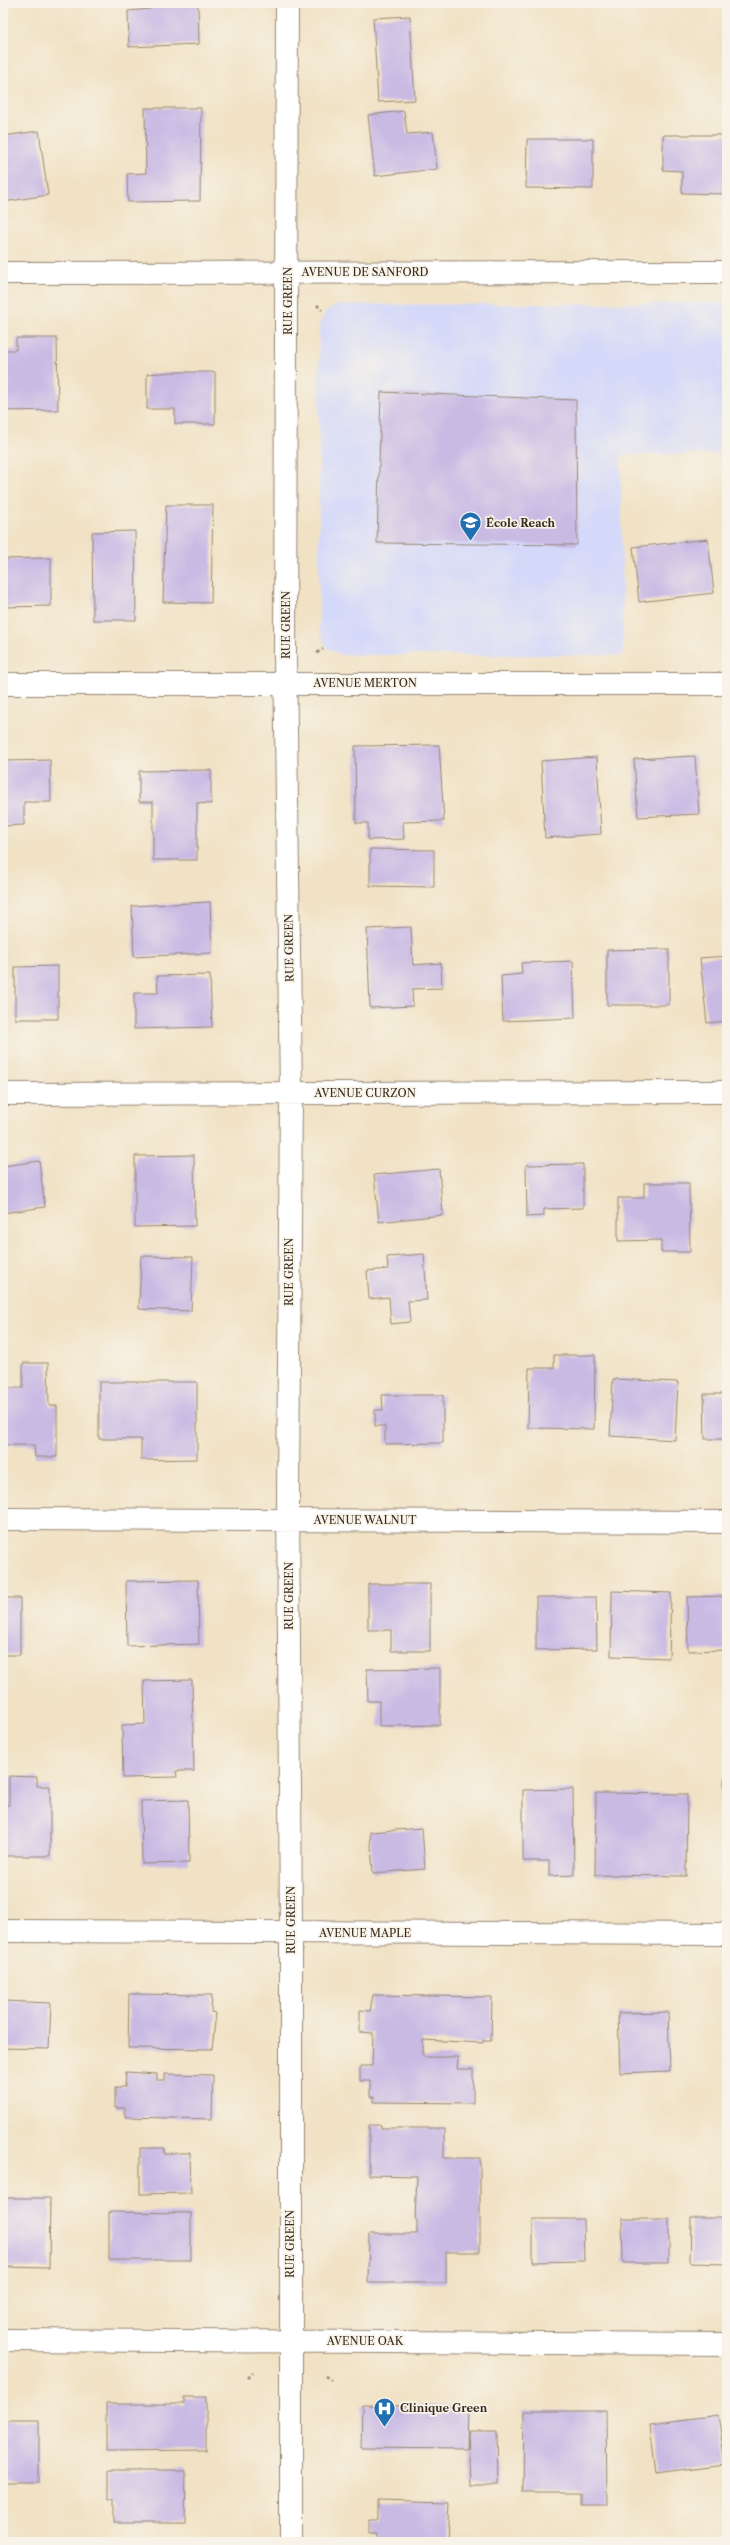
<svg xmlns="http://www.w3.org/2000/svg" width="730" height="2545" viewBox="0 0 730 2545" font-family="'Libre Caslon Text',serif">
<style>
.built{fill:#d4d8f9}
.building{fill:#c9bae4}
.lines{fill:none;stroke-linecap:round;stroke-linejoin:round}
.street-casing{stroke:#968672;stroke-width:24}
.path{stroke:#968672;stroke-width:2.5;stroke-dasharray:3 3;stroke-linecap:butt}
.street{stroke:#fff;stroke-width:22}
.labels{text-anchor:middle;stroke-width:3.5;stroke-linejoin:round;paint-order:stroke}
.street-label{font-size:11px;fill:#3b2a1e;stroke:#f7f3e8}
.poi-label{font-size:11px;font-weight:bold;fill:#3b2a1e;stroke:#f7f3e8;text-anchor:start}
</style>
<rect width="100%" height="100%" fill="#f7f3e8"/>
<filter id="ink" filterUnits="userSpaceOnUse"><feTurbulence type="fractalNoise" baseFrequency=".025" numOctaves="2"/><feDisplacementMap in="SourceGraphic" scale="8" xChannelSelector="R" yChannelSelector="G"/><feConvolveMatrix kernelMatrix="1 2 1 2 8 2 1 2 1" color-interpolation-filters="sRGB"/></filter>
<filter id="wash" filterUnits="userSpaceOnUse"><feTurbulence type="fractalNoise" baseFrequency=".012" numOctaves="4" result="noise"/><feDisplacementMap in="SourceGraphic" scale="16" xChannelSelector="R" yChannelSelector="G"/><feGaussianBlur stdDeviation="0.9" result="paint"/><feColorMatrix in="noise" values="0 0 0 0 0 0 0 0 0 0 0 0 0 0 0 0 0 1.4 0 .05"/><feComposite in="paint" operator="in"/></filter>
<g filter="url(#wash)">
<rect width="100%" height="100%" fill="#f1e2c5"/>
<!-- built -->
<path class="built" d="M 727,303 L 727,454 L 621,455 L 623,655 L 341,655 L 326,647 L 319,630 L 319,325 L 325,312 L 337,305 Z"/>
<g id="blocks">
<!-- building -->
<path class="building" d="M 149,3 L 198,3 L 199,44 L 129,47 L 128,11 L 150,9 Z
M 410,16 L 415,100 L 378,102 L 373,18 Z
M 145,108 L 201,108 L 200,201 L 128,202 L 127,174 L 146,173 Z
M 404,111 L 407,134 L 433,132 L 437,169 L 375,176 L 368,115 Z
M 39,131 L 48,195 L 3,202 L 3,136 Z
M 663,135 L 727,135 L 727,194 L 682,193 L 682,171 L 663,170 Z
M 527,139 L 593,139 L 593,189 L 526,188 Z
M 16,338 L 57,338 L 58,410 L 3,411 L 3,350 L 16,350 Z
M 172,372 L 215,372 L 215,424 L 175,424 L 175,409 L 147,409 L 147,374 Z
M 381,392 L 576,400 L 577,545 L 377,543 Z
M 166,505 L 213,505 L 211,603 L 163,602 Z
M 135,531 L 136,620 L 93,620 L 92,532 Z
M 708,539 L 714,593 L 639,602 L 633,547 Z
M 51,558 L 51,606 L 3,607 L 3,559 Z
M 439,745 L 444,821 L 403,822 L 404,839 L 368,840 L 368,823 L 356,823 L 355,746 Z
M 695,756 L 699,814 L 638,817 L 634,759 Z
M 597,757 L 601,834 L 545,838 L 541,761 Z
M 50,760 L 51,802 L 24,802 L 24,825 L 3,826 L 3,761 Z
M 211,770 L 211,804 L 197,803 L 197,860 L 153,860 L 153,802 L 139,802 L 139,771 Z
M 370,849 L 434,850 L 434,887 L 370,886 Z
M 210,902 L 212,953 L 134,957 L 132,906 Z
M 411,927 L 413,965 L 441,963 L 442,988 L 412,989 L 413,1006 L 370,1008 L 367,929 Z
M 669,949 L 669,1005 L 607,1005 L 607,950 Z
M 727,956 L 727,1021 L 707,1023 L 700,958 Z
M 573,961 L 575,1018 L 503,1021 L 501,976 L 522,974 L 521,963 Z
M 58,966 L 58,1019 L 15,1019 L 15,967 Z
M 210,975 L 212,1027 L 134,1029 L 134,993 L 158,993 L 157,976 Z
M 194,1155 L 195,1226 L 135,1227 L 135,1156 Z
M 39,1161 L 45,1207 L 3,1213 L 3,1166 Z
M 583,1164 L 583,1208 L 544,1209 L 544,1216 L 527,1217 L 526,1165 Z
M 439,1169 L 443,1215 L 379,1222 L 374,1175 Z
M 644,1183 L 689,1183 L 690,1252 L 661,1252 L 661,1240 L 618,1241 L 618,1198 L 644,1198 Z
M 424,1254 L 427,1300 L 408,1301 L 410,1322 L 391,1324 L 389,1297 L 369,1299 L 367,1271 L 388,1269 L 387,1257 Z
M 141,1256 L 193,1257 L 191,1311 L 139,1309 Z
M 554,1355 L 595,1355 L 594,1429 L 528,1428 L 529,1368 L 554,1368 Z
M 3,1363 L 7,1363 L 7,1388 L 23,1388 L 23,1363 L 48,1363 L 49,1406 L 57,1406 L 57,1457 L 35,1457 L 34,1445 L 3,1445 Z
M 613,1379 L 678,1382 L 675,1440 L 610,1436 Z
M 99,1382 L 197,1382 L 197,1459 L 141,1460 L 141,1439 L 99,1439 Z
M 704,1394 L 727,1394 L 727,1439 L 705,1439 Z
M 382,1395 L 443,1395 L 443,1443 L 385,1444 L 385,1426 L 375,1426 L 375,1410 L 383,1410 Z
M 198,1580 L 199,1644 L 127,1646 L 126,1581 Z
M 368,1584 L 430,1584 L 430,1651 L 391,1651 L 391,1630 L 368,1630 Z
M 612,1591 L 671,1593 L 669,1658 L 611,1656 Z
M 727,1596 L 727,1650 L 688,1651 L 687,1597 Z
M 536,1597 L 596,1597 L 597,1649 L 536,1650 Z
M 3,1598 L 20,1598 L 20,1655 L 3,1655 Z
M 440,1668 L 440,1725 L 379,1726 L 379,1701 L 368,1701 L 367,1669 Z
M 192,1680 L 194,1771 L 176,1771 L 177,1777 L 123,1778 L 122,1725 L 145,1724 L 144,1681 Z
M 9,1776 L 37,1777 L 37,1786 L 50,1786 L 50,1856 L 3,1856 L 3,1805 L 9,1805 Z
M 724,1779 L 727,1779 L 727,1859 L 724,1859 Z
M 573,1789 L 574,1875 L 549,1876 L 549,1861 L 523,1861 L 523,1790 Z
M 596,1793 L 687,1794 L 686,1876 L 595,1875 Z
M 188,1800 L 189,1863 L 142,1864 L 141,1801 Z
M 422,1828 L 425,1869 L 373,1873 L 370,1832 Z
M 129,1994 L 212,1995 L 211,2012 L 216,2013 L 212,2049 L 128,2048 Z
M 373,1995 L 492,1997 L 491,2040 L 483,2040 L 483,2043 L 423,2040 L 423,2057 L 458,2057 L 457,2069 L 473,2069 L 473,2103 L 374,2102 L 374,2097 L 370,2097 L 370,2081 L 360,2081 L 360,2066 L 372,2066 L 373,2033 L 360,2032 L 360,2010 L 370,2011 Z
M 3,2001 L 51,2003 L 49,2049 L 3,2048 Z
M 668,2012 L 670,2071 L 620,2073 L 618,2013 Z
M 126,2072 L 157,2074 L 157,2080 L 165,2080 L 165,2074 L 213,2075 L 212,2119 L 125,2117 L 125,2108 L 115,2108 L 115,2087 L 125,2087 Z
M 369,2125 L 381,2125 L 381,2128 L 444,2128 L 444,2158 L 480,2158 L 480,2252 L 446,2252 L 446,2283 L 368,2283 L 369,2234 L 417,2234 L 417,2220 L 415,2219 L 417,2176 L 369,2175 Z
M 140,2148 L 165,2148 L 164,2153 L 190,2153 L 191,2193 L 140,2194 Z
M 3,2198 L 50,2198 L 49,2268 L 3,2267 Z
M 109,2212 L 191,2213 L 191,2260 L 109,2260 Z
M 691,2218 L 727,2218 L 727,2264 L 690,2263 Z
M 533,2219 L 583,2219 L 584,2261 L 533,2262 Z
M 622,2219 L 669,2219 L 669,2263 L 623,2263 Z
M 184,2397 L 206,2397 L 206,2450 L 106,2451 L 106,2404 L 184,2404 Z
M 362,2405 L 468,2407 L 467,2449 L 361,2448 Z
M 524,2411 L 606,2411 L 607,2504 L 581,2504 L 581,2492 L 523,2492 Z
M 718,2415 L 725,2464 L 656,2473 L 650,2424 Z
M 3,2421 L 39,2421 L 39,2482 L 3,2482 Z
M 468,2432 L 497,2432 L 498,2485 L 470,2485 Z
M 109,2471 L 186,2471 L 185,2522 L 114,2522 L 114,2499 L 109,2499 Z
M 377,2501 L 449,2503 L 447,2542 L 377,2542 L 377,2533 L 369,2533 L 369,2519 L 377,2519 Z"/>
</g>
</g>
<g filter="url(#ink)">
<use href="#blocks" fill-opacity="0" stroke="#968672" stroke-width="1"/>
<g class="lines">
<defs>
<path id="street" d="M 287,3 L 285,654 L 291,1094 L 288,1495 L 291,1933 L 291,2542
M 3,273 L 727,272
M 3,684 L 727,684
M 3,1094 L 727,1092
M 3,1519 L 727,1522
M 3,1931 L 727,1934
M 3,2340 L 727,2344"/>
</defs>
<!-- street casing -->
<use href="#street" class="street-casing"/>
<!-- path -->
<path class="path" d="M 317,305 L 322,310
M 317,653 L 323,649
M 325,2376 L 331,2380
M 248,2378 L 253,2373"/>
<!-- street -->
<use href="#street" class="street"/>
</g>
</g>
<!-- icons -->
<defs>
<symbol id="school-pin" viewBox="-11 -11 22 30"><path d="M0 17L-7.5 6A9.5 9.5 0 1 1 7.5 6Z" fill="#1f6fb2" stroke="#f7f3e8"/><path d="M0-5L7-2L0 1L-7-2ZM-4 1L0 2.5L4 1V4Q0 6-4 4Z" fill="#fff"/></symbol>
<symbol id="hospital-pin" viewBox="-11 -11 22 30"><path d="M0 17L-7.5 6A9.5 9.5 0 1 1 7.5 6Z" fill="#1f6fb2" stroke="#f7f3e8"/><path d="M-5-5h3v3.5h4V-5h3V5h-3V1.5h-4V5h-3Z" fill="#fff"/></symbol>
</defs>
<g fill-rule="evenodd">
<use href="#school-pin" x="458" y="510" width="25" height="34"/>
<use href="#hospital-pin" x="372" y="2396" width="25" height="34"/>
</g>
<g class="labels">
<!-- street labels -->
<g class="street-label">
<text x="365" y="276">AVENUE DE SANFORD</text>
<text transform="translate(288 301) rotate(-90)" y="4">RUE GREEN</text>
<text transform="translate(286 625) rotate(-90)" y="4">RUE GREEN</text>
<text x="365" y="687">AVENUE MERTON</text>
<text transform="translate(289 948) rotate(-91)" y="4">RUE GREEN</text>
<text x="365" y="1097">AVENUE CURZON</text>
<text transform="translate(289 1272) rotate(-90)" y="4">RUE GREEN</text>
<text x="365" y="1524">AVENUE WALNUT</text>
<text transform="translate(289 1596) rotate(-90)" y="4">RUE GREEN</text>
<text transform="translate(291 1920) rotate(-90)" y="4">RUE GREEN</text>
<text x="365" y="1937">AVENUE MAPLE</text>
<text transform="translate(290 2244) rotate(-90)" y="4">RUE GREEN</text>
<text x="365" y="2345">AVENUE OAK</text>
</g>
<!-- poi labels -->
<g class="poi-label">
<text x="486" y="527">École Reach</text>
<text x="400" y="2412">Clinique Green</text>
</g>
</g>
<!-- margin -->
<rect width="730" height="2545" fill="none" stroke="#f7f3e8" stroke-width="16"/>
</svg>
